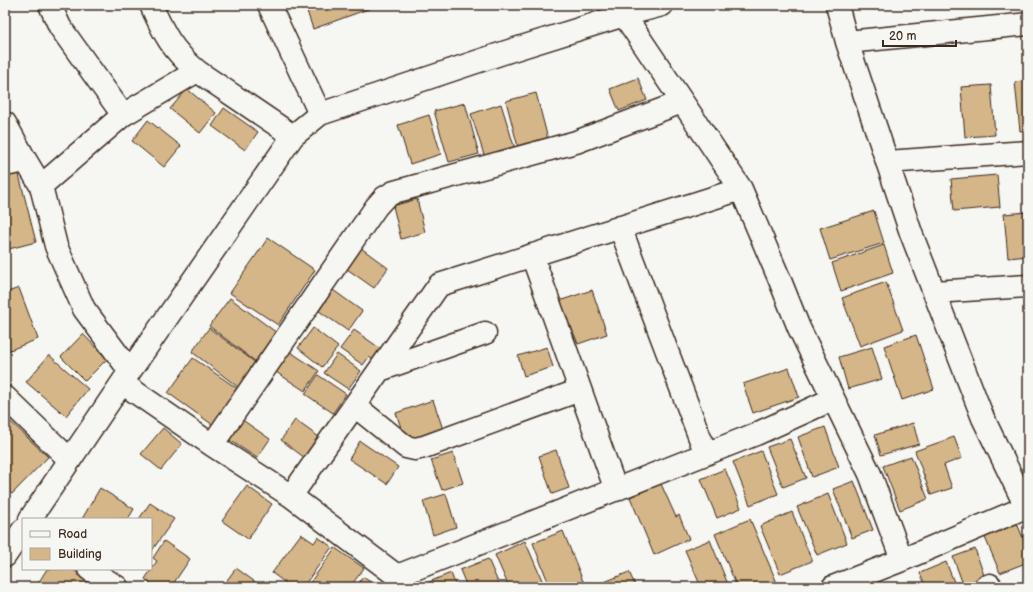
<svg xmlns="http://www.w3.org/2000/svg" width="1033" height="592" viewBox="0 0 1033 592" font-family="'Balsamiq Sans',sans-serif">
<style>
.building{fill:#d5b689;stroke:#3b2a1e}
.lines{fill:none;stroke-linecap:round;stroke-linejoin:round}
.minor-casing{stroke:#3b2a1e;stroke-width:25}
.minor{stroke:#f6f6f2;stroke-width:22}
</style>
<rect width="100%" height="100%" fill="#f6f6f2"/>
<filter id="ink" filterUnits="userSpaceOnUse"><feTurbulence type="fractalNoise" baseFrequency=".025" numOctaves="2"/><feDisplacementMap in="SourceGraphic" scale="8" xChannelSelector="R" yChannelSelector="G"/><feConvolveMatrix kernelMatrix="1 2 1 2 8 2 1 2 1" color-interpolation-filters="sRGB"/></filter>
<g filter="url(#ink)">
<!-- building -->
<path class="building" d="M 305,5 L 379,5 L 313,29 Z
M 638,78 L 647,100 L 619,111 L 610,89 Z
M 1028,80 L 1028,130 L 1020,131 L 1015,82 Z
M 991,85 L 995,135 L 965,137 L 961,87 Z
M 187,89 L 216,113 L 200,133 L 170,109 Z
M 536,93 L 548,139 L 518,147 L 506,101 Z
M 465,103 L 479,154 L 449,162 L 434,111 Z
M 501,104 L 515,149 L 485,158 L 471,114 Z
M 224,108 L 258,132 L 245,150 L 212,126 Z
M 429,115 L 441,154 L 410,164 L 398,125 Z
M 148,120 L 181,146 L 164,167 L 132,141 Z
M 18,171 L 36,242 L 5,250 L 5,174 Z
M 997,175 L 1000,207 L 954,211 L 951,179 Z
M 417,199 L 425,232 L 401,239 L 393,206 Z
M 874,211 L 884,243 L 830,260 L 820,228 Z
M 1028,212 L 1028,256 L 1008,258 L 1004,214 Z
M 268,238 L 315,270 L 278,325 L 230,293 Z
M 884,245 L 893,273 L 841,291 L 832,263 Z
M 361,248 L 388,268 L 374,288 L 347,269 Z
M 886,282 L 903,330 L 860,346 L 842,298 Z
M 19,288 L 38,339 L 5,352 L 5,293 Z
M 333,290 L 362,311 L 348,331 L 319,311 Z
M 592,290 L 607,334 L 578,344 L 571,326 L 565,328 L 556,302 Z
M 230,298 L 277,333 L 256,362 L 209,326 Z
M 209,328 L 256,363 L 238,387 L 192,352 Z
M 313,328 L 338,347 L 322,367 L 298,348 Z
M 354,330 L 381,349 L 373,360 L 369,357 L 363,365 L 340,349 Z
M 83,334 L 107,359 L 85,381 L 61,357 Z
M 916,335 L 934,389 L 902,400 L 884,346 Z
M 547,347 L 553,367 L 524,376 L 518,356 Z
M 872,347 L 882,379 L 848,389 L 839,357 Z
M 289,351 L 319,371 L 305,391 L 276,372 Z
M 337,354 L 361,371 L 348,389 L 324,373 Z
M 49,355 L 88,389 L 66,416 L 26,382 Z
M 193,358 L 238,389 L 213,425 L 168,393 Z
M 789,368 L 799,397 L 753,413 L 743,384 Z
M 318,375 L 346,394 L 333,413 L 305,394 Z
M 433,400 L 444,432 L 407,445 L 396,413 Z
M 241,419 L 270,439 L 257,458 L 228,439 Z
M 295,420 L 319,437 L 305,458 L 281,440 Z
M 10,421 L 48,457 L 12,494 L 5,488 L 5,426 Z
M 913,423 L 919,444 L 881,455 L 875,435 Z
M 825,427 L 839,467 L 812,477 L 798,437 Z
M 163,428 L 182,444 L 161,470 L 141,454 Z
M 954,437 L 962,458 L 944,465 L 952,488 L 931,495 L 915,451 Z
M 790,439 L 806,478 L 783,487 L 767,447 Z
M 360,441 L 398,467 L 387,484 L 349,459 Z
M 556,450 L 569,488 L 552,494 L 539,456 Z
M 761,451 L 778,494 L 750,505 L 733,462 Z
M 453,453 L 463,483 L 442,490 L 431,460 Z
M 911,456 L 928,499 L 900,510 L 883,466 Z
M 725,469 L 741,508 L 717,518 L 701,479 Z
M 854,481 L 873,530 L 852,538 L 833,489 Z
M 661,484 L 676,517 L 679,515 L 689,539 L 654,555 L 630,497 Z
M 247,486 L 272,504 L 248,539 L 222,521 Z
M 100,488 L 134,509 L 128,519 L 82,519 Z
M 446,494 L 456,527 L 433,535 L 423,501 Z
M 828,494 L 847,543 L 817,555 L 797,507 Z
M 150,503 L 174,519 L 151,552 L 151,519 L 139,519 Z
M 792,512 L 812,561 L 780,574 L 760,526 Z
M 750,519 L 777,583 L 768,587 L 737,587 L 715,534 Z
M 1016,521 L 1028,550 L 1028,562 L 1000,573 L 984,535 Z
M 563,531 L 585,586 L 583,587 L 565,587 L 564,584 L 556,587 L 550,587 L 533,543 Z
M 301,534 L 314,543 L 318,537 L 332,547 L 303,587 L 291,587 L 272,573 Z
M 710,540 L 729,587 L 701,587 L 685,550 Z
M 164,541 L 190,559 L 171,587 L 156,587 L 145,579 L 157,561 L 153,558 Z
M 525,541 L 545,587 L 509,587 L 495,555 Z
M 335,548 L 364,568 L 350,587 L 307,587 Z
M 975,549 L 987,584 L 979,587 L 964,587 L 953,557 Z
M 488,559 L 500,587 L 467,587 L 460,570 Z
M 946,562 L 956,587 L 926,587 L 920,573 Z
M 236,568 L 262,587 L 222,587 Z
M 47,569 L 72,569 L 98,587 L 40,587 L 37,585 Z
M 629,572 L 636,587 L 592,587 Z
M 451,573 L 456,587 L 425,587 L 424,584 Z
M 363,577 L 378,587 L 356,587 Z"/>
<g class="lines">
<defs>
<path id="minor" d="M 50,5 L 60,27 L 123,115
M 151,5 C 164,34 172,50 197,71 L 293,136
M 269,5 L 320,114
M 837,5 L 847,42 L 911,233 L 983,418 L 1028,511
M 624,15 L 741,189 L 779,278 L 799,328 L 870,474 L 902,560 L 833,587
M 847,42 L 1028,24
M 5,123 L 26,161
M 887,162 L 1028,152
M 5,165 L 26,161 L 41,186 L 56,246 L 84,309 L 130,371
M 41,186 L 123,115 L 197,71
M 620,227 L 706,454
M 532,255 L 616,490
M 934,292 L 1028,286
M 380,370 L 485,333
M 122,383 L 212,445 L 291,496 L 439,285 L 741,189
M 5,397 L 70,460
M 355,406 L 406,447 L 415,449 L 424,447 L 580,390
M 212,445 L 376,207 L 384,198 L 394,192 L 576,142 L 682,102
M 291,496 L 397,576 L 756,434 L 833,399
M 30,519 L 130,371 L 293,136 L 320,114 L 509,51 L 624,15 L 662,5
M 5,556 L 23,530
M 902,560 L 1026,507
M 89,569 L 117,587
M 985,587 L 990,585"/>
</defs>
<!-- minor casing -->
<use href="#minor" class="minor-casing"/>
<!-- minor -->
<use href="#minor" class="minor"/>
</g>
</g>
<!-- margin -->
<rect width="1033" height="592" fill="none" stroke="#f6f6f2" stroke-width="20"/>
<rect x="10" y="10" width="1013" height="572" fill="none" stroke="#3b2a1e" stroke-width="1.5" filter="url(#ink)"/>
<!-- legend -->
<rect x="22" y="518" width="130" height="52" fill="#f6f6f2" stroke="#aba49d"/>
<rect x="30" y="531" width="20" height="6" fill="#f6f6f2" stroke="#aba49d"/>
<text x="58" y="538" font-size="12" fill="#3b2a1e">Road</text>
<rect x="30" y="548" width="20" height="12" fill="#d5b689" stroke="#aba49d"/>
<text x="58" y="558" font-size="12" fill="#3b2a1e">Building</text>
<!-- scale -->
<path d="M883 40v6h73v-6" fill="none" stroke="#3b2a1e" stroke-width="2"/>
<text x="889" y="40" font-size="12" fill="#3b2a1e" stroke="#f6f6f2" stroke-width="3" paint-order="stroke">20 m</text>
</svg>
